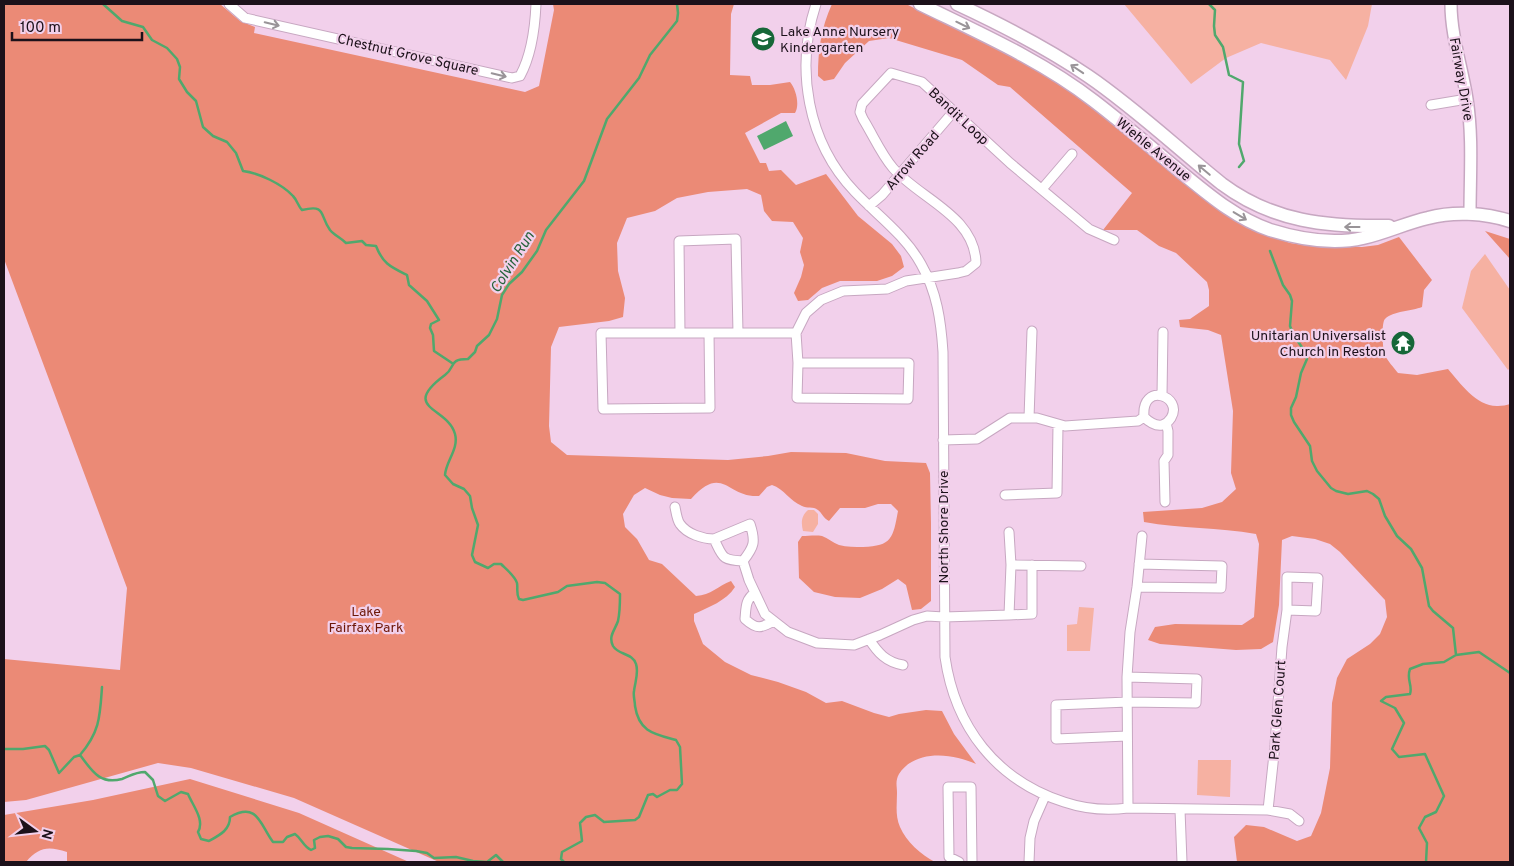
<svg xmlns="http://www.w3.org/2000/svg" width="1514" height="866" viewBox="0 0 1514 866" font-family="Overpass,sans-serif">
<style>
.green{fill:#f6b1a2}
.forest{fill:#eb8a76}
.water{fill:#50a86d}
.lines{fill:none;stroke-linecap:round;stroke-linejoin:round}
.stream{stroke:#50a86d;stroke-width:2.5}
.minor-casing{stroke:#c7a7c1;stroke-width:11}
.tertiary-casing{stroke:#c7a7c1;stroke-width:14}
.secondary-casing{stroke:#c7a7c1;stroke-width:15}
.minor{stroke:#fff;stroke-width:9}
.tertiary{stroke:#fff;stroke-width:11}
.secondary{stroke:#fff;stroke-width:12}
.oneway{stroke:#999498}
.labels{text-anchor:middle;stroke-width:4.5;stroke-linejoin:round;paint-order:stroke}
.poi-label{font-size:14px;fill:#1c111a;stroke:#f2d0eb;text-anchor:start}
.street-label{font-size:14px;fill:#1c111a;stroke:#f2d0eb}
.park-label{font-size:14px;fill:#6d1708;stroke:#f2d0eb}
.water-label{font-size:15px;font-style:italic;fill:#25633b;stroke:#f2d0eb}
</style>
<rect width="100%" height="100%" fill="#f2d0eb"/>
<!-- green -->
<path class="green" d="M 1124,4 L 1372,4 L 1368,26 L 1346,80 L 1330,60 L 1261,43 L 1226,58 L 1191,84 Z
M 1485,254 L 1510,290 L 1510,368 L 1508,370 L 1462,308 L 1471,271 Z
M 808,510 L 814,510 L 818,514 L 818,524 L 813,532 L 803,531 C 801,523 801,516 808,510 Z
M 1079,607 L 1094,608 L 1090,651 L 1067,651 L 1067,625 L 1077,624 Z
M 1198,760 L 1231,760 L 1230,797 L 1197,795 Z"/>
<!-- forest -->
<path class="forest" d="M 4,4 L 220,4 L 240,21 L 255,27 L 254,33 L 525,92 L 539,86 L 554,10 L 553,4 L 734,4 L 731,14 L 730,75 L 750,76 L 752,85 L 770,85 L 790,82 C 796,89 800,105 795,113 L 781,113 L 745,133 L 760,163 L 766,163 L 769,171 L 781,170 L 796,185 L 826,174 L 858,216 L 892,244 L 901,256 L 904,267 L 892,276 L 877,281 L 840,281 L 822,288 L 808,300 L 798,301 L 794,293 L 801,277 L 804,265 L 800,252 L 803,238 L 793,222 L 772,221 L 764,211 L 761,195 L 747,189 L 708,192 L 677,198 L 655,211 L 627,218 L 617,243 L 618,271 L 625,298 L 623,317 L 609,321 L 559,327 L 551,347 L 549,426 L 551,442 L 567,455 L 728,460 L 768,456 L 791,452 L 846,453 L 885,461 L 926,463 L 930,473 L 931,523 L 931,601 L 921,609 L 912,610 L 906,585 L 898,579 L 882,589 L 860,598 L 835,597 L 814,592 L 799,578 L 798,542 L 802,536 C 808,536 816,535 822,536 C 828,538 833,543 839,545 C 847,547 855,547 863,547 C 892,546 893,538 898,511 L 891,504 L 878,504 L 865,508 L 840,508 L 829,521 C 823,518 822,513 818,510 C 813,506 807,509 802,506 C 790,501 784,489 772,485 L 767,487 L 759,496 C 727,498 723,463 691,499 L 672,498 L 660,495 L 645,488 L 634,495 L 623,514 L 625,527 L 637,539 L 649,560 L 662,564 L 696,596 C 711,595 718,586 731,581 L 735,587 C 726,601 709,607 694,614 L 694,621 L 703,644 L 725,662 L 751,675 L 778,682 L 806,692 L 826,703 L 842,701 L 874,713 L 889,717 L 899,714 L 926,710 L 942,711 L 954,734 L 976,764 C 953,753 915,749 899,774 C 895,781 897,786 897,793 C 897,804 895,816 900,827 C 906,841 921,855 935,862 L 439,862 L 294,798 L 191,768 L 158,763 L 26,800 L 4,802 L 4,659 L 120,670 L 127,588 L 4,259 Z
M 832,4 L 906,4 L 1034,67 L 1063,86 L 1252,229 L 1290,243 L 1310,246 L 1362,247 L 1378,245 L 1399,237 L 1432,280 L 1424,290 L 1422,307 C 1412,311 1393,311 1385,319 C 1381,323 1383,348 1384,354 C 1387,360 1394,368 1398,373 L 1417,375 L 1448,369 C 1460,383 1477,407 1498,406 C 1502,406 1507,405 1510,404 L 1510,862 L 1237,862 L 1234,837 L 1246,825 L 1264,827 L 1297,841 L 1311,836 L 1321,813 L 1330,768 L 1332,703 L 1337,678 L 1347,659 L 1370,644 L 1380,634 L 1387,617 L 1385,600 L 1340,552 L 1330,544 L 1315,539 L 1292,536 L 1282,540 L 1279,605 L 1273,642 L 1261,649 L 1236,650 L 1160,644 L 1148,640 L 1155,627 L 1175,624 L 1242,625 L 1254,617 L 1259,544 L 1256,534 C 1218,527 1181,529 1144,522 L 1143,512 L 1202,508 L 1222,502 L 1236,489 L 1231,473 L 1233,411 L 1221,335 L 1208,330 L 1180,327 L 1179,320 L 1190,319 L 1209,306 L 1209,290 L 1207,282 L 1176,253 L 1159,246 L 1137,230 L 1103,230 L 1132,193 L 1010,87 L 998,85 L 962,60 L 889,38 L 869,41 L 845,63 L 834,79 L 824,81 L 818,76 C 818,50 821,28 832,4 Z
M 1485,231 L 1510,239 L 1510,259 Z
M 190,779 L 299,813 L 409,862 L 67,862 L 67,852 C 48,846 39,847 26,862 L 4,862 L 4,815 L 93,800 Z"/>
<!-- water -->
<path class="water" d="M 786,121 L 793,136 L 764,150 L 757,136 Z"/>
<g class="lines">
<!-- stream -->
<path class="stream" d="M 103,4 L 122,21 L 143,27 L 152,40 L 167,48 L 177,59 L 180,67 L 179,79 L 187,92 L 196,101 L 203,127 L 213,136 L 227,142 L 236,153 L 243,171 C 259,173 282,184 293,196 C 297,200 298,206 302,210 C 327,204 319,215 330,230 C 334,235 341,238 346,243 L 362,241 L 366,245 L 376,246 C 383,264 391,267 407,275 L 409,285 L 427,301 L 439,320 L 431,324 L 430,328 L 433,335 L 434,351 L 452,363
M 1209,4 L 1215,10 L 1214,26 L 1215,35 L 1223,47 L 1229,75 L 1243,82 L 1239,144 L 1244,161 L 1239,167
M 1270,251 L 1283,285 L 1290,295 L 1292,301 L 1290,326 L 1294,336 L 1304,350 L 1307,359 L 1301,373 L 1296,397 L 1291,408 L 1291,415 L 1294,422 L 1310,446 L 1312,461 L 1317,471 L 1331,488 L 1336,491 L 1348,494 L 1367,491 L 1373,494 L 1379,499 L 1385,516 L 1397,536 L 1411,549 L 1422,568 L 1429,606 L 1433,611 L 1453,628 L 1456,655
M 102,687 C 100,716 100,732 80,755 C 92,771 100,785 122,779 C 130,776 135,772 145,772 L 153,780 L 158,796 L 165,801 L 181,792 L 188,794 C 193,806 205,820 198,832 L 201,839 L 209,841 C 220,835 230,830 230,817 C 258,801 260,825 273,842 L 283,842 L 287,837 L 295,834 C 302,839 303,846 311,850 L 315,848 L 314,840 L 320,837 L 328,836 L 338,839 L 346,847 L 352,848 L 388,849 L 416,851 L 427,853 L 434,858 L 456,857 L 473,861 L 487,862 L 496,855 L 503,862
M 4,749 L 23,749 L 45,746 L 49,750 L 59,773 L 74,757 L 80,755
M 564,862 L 561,859 L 562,852 L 582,841 L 580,823 L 586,817 L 595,815 L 604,822 L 635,820 L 639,817 L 648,795 L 653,794 L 657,797 L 670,790 L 677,790 L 682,784 L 680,747 L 676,740 C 654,734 639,732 635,706 C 635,701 633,696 634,691 C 635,682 639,673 636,664 C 633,653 618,655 613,646 C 608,636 615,630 618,621 C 620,612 620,603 620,594 L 605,583 L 597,582 L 567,586 L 558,592 L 523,600 L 519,599 C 516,593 518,589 517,583 C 515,576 506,569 501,564 L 494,564 L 488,568 L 475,562 L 472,555 L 478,525 L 472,508 L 470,496 L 464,489 L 453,484 L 445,475 C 446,461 459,449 455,434 C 448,407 399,409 445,375 C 456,367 448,359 468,359 L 475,352 L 477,346 L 489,335 L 497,319 L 502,295 L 509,284 L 522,272 L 537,251 L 546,230 L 584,181 L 607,119 L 639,78 L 650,55 L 677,21 L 678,13 L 677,4
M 1426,862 L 1427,843 L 1419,828 L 1425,817 L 1436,812 L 1444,796 L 1425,754 L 1399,757 L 1392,749 L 1404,723 L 1395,708 L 1381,701 L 1386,697 L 1410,694 C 1413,685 1406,680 1410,669 L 1423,664 L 1444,662 L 1456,655 L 1479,652 L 1510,673"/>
<defs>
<path id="minor" d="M 229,4 L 245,18 L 512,78 L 520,76 C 531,56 535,27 536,4
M 816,4 C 795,68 807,142 855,192 C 877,215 905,235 921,264 C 937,292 941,321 943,352 L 945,657 C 955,727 996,780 1064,802 C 1085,809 1106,811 1128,808 L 1268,810 L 1290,814 L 1299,821
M 1431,105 L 1467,99
M 1042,189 L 1072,154
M 869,206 L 882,195 L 954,111
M 680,333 L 679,241 L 736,239 L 738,333
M 709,333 L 710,408 L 603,409 L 601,333 L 796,333
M 798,363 L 797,398 L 908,399 L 909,363 L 798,363 L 796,333 L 806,313 L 821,300 L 843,291 L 887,289 L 906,281 L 958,273 L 966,271 L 976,263 C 975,216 920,199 893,168 C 881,154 873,135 863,119 L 860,112 L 862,104 L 891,73 L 922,82 L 1010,163 L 1089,229 L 1114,240
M 1162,395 L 1163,332
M 1029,418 L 1032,331
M 943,440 L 977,439 L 1010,418 L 1037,418 L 1065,426 L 1138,421 L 1144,417 C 1149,422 1155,426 1162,425 C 1166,424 1169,421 1171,418 C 1184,396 1141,381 1144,417
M 1005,495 L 1057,493 L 1058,425
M 1165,502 L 1164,461 L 1168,455 L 1168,431 L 1166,423
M 675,507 C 676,512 677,520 680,524 C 687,534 703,539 714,539 C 723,557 721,560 743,561 L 749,580 L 765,614 L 788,632 L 817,643 L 854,645 L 880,635 L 913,620 L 927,616 L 944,617 L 1009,615 L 1011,565 L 1081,566
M 1009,532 L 1011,565
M 714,539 L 750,524 C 756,542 754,547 743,561
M 1287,577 L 1318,578 L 1316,611 L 1287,610 Z
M 1137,587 L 1221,588 L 1222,566 L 1139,564
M 755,593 C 745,599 746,609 745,619 C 757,630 761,628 774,621
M 1009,615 L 1032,614 L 1032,565
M 869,639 C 878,653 886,662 903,665
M 1127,736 L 1056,739 L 1056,705 L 1128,702 L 1196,703 L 1197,679 L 1127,677
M 1128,808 L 1127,677 L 1130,632 L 1137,587 L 1142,536
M 1180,810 L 1182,862
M 1268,810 L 1275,745 L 1282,647 L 1287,610
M 959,862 L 949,857 L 948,787 L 971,787 L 972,862
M 1029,862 L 1030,838 L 1034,821 L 1045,796"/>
<path id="tertiary" d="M 1451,4 C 1451,36 1462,67 1467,99 C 1473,137 1470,175 1470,214"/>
<path id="secondary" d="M 920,4 C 979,33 1041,60 1094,101 C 1124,124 1153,149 1182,173 C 1209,195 1237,219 1270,230 C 1299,239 1333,245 1363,238 C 1385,233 1406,223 1428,218 C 1454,211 1485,213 1510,221
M 957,4 C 1002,25 1046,47 1088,76 C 1135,108 1177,148 1222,184 C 1273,222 1327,227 1389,226"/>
</defs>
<!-- minor casing -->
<use href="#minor" class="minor-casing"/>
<!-- tertiary casing -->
<use href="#tertiary" class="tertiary-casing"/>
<!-- secondary casing -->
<use href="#secondary" class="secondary-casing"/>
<!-- minor -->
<use href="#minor" class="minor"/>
<!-- tertiary -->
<use href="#tertiary" class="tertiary"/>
<!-- secondary -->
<use href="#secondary" class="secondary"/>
</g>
<!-- one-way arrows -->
<defs><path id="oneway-shaft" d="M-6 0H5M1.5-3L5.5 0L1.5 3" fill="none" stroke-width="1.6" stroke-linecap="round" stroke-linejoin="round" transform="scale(1.25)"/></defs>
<g class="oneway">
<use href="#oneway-shaft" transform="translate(272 24) rotate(13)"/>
<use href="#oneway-shaft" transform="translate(963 25) rotate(26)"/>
<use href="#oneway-shaft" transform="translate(1077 69) rotate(-146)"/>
<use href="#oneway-shaft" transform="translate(499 75) rotate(13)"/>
<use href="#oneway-shaft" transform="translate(1204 170) rotate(-140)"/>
<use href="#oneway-shaft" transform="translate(1240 216) rotate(31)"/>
<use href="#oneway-shaft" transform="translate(1352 227) rotate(-180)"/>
</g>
<!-- icons -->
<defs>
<symbol id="school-disc" viewBox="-11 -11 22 22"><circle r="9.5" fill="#166738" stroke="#f2d0eb"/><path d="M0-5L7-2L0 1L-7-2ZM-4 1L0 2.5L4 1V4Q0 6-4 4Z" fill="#fff"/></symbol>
<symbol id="temple-disc" viewBox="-11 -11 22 22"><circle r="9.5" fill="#166738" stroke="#f2d0eb"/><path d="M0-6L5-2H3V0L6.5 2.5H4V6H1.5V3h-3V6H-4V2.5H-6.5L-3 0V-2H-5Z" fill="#fff"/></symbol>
</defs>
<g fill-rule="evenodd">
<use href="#school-disc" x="749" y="25" width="28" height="28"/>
<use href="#temple-disc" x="1389" y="329" width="28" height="28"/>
</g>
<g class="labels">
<!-- poi labels -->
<g class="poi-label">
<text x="780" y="36">Lake Anne Nursery<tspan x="780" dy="16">Kindergarten</tspan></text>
<text x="1386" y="340" text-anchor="end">Unitarian Universalist<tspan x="1386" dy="16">Church in Reston</tspan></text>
</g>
<!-- street labels -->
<g class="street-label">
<text transform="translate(408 54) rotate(13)" y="5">Chestnut Grove Square</text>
<text transform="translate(1462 79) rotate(80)" y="5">Fairway Drive</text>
<text transform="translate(959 116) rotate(43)" y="5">Bandit Loop</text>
<text transform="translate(1154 149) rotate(39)" y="5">Wiehle Avenue</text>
<text transform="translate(912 160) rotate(-49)" y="5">Arrow Road</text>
<text transform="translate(943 527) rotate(-90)" y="5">North Shore Drive</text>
<text transform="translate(1277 710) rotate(-86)" y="5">Park Glen Court</text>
</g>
<!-- park labels -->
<g class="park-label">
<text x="366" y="616">Lake<tspan x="366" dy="16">Fairfax Park</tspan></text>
</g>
<!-- water labels -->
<g class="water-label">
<text transform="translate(512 262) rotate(-58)" y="5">Colvin Run</text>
</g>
</g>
<!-- border -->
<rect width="1514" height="866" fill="none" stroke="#1c111a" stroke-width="10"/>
<!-- north arrow -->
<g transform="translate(35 831) rotate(105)" stroke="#f2d0eb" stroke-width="4" paint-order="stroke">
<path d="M0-4L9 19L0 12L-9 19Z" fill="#1c111a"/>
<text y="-8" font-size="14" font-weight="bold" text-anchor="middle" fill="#1c111a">N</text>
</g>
<!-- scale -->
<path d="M12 32v8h130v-8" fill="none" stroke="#1c111a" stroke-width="2.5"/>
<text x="20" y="32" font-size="15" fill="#1c111a" stroke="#f2d0eb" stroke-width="4" paint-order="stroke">100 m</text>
</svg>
